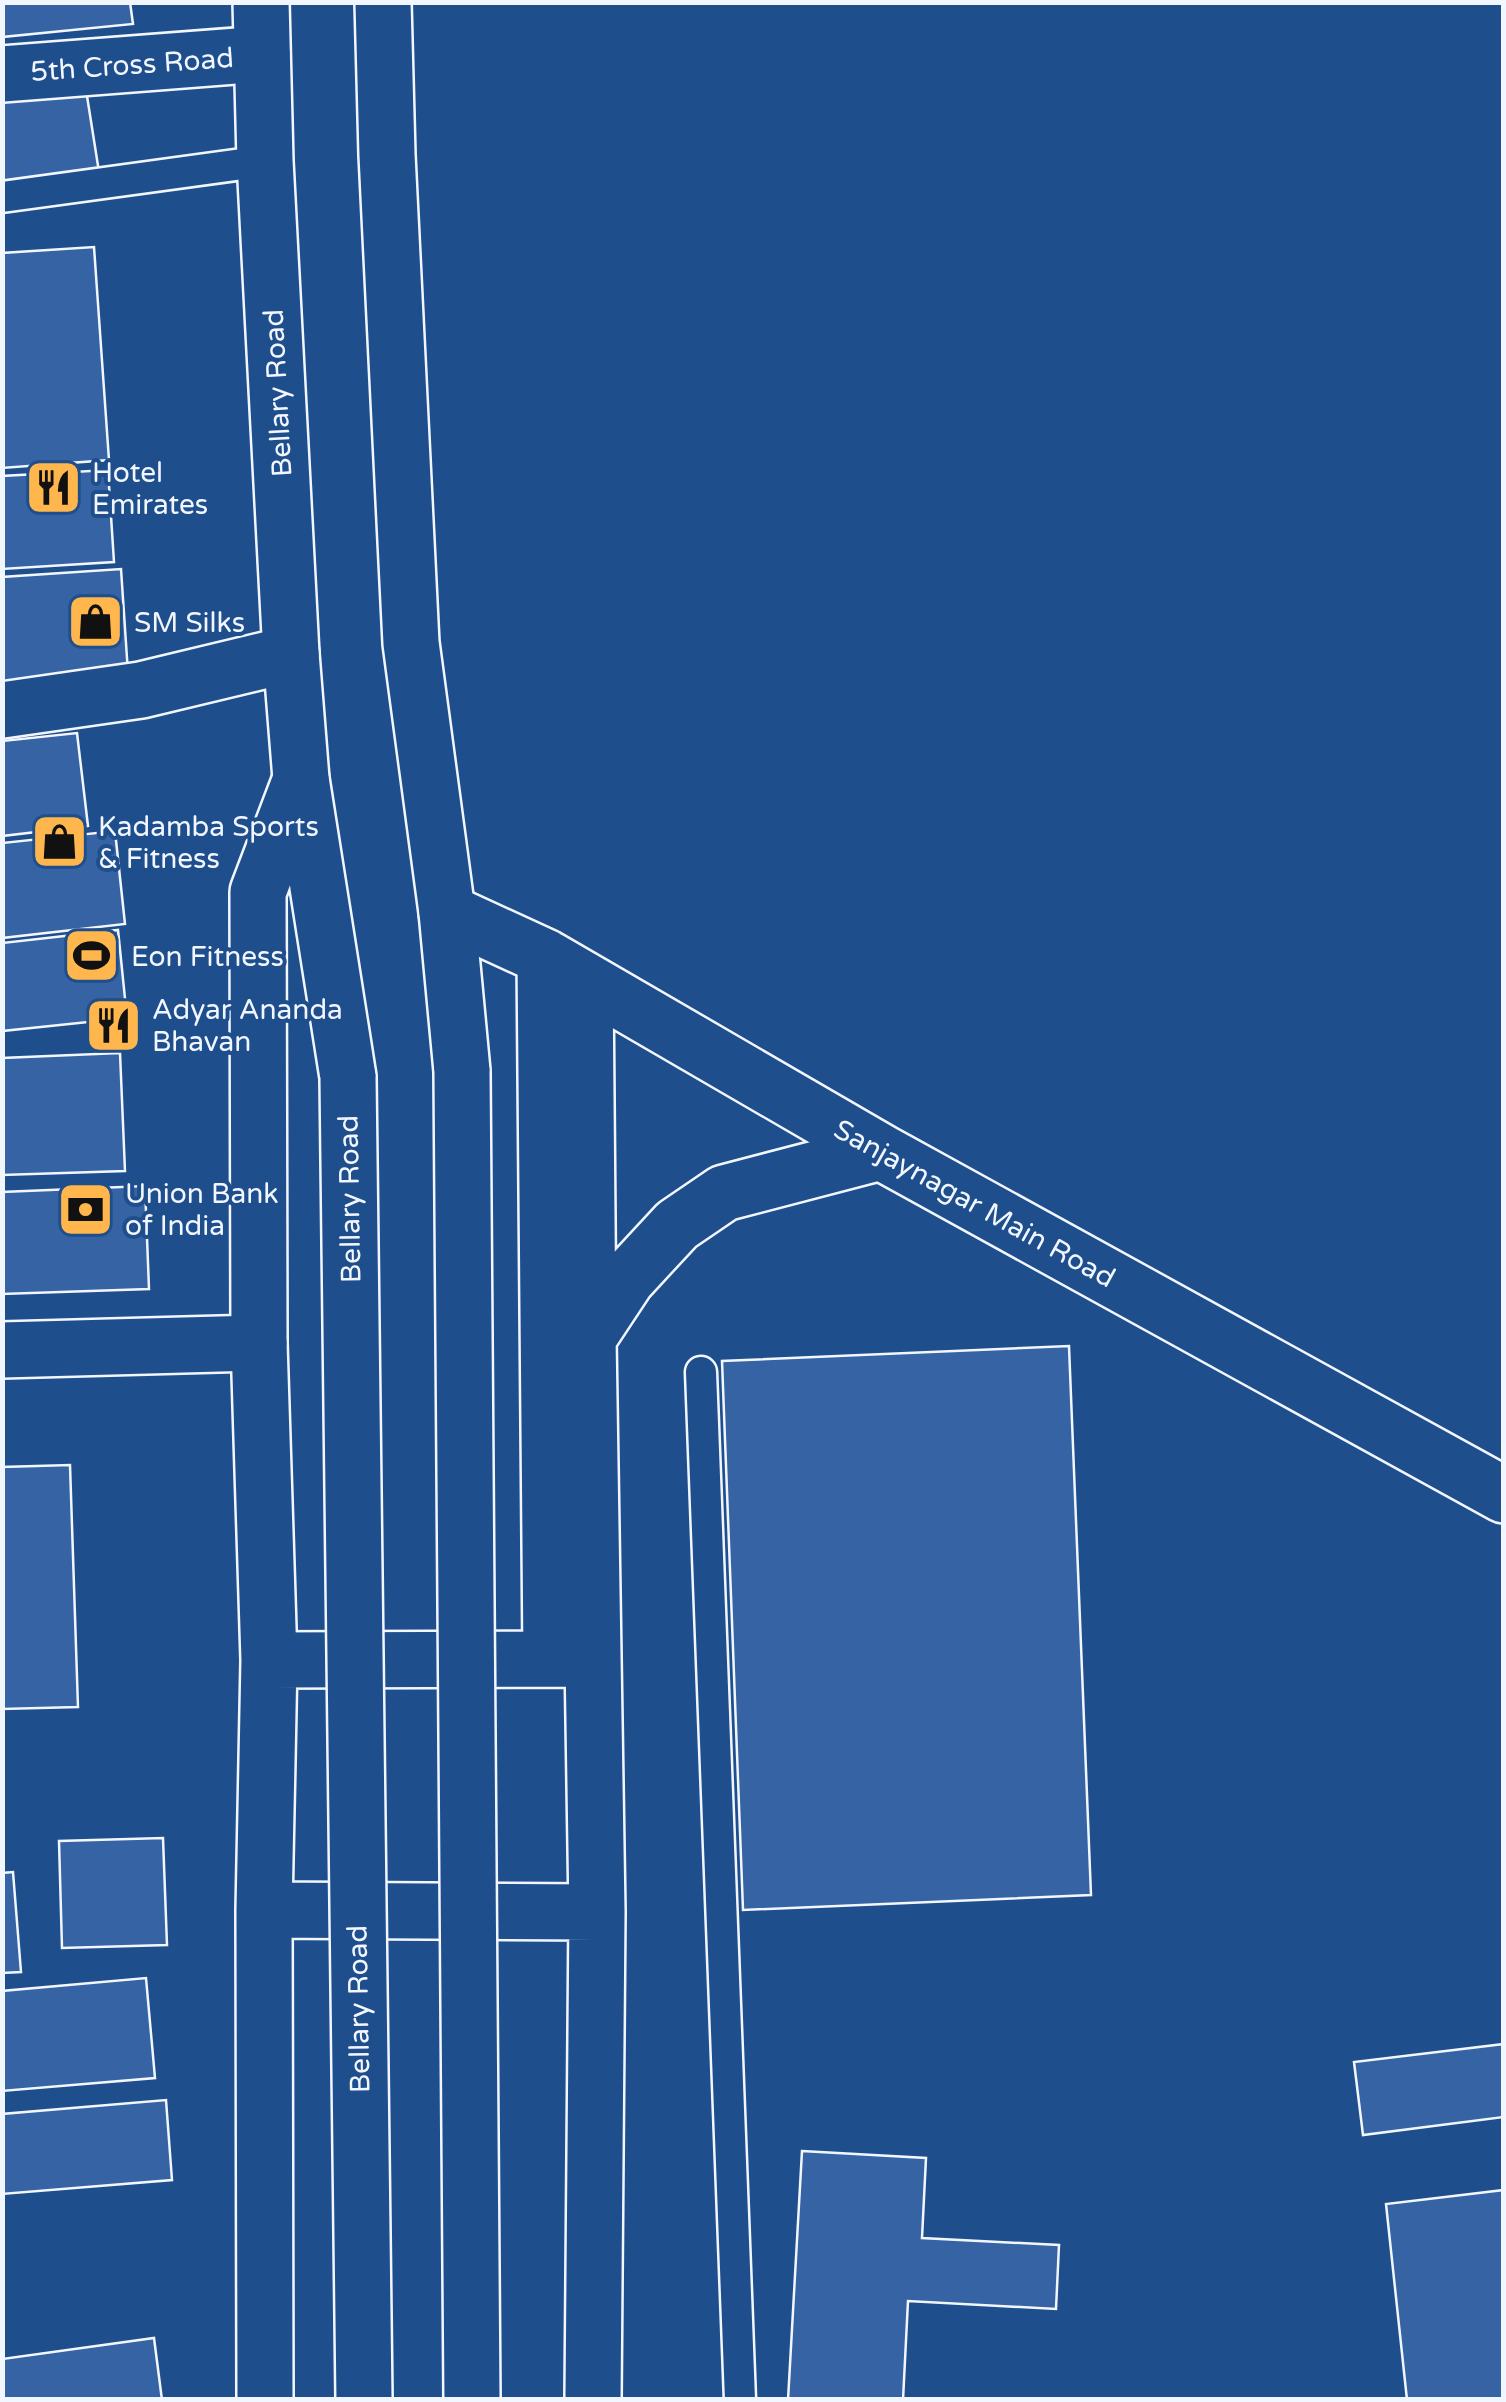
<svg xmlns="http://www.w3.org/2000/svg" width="1506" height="2402" viewBox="0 0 1506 2402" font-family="'Varela Round',sans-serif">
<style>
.building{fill:#3563a3;stroke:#f2f6ff;stroke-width:2.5}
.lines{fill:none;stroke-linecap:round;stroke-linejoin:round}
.service-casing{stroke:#f2f6ff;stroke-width:35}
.minor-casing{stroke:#f2f6ff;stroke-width:60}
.tertiary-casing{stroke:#f2f6ff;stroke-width:60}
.trunk-casing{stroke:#f2f6ff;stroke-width:60}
.service{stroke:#1f4e8c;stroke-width:30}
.minor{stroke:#1f4e8c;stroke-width:55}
.tertiary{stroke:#1f4e8c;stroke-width:55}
.trunk{stroke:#1f4e8c;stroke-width:55}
.trunk-bridge-casing{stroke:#f2f6ff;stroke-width:60;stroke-linecap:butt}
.trunk-bridge{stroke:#1f4e8c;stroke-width:55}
.labels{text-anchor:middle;stroke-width:8;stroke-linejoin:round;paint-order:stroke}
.street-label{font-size:28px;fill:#f2f6ff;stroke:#1f4e8c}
.poi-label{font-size:28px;fill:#f2f6ff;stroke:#1f4e8c;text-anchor:start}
</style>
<rect width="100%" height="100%" fill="#1f4e8c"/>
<!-- building -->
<path class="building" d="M 2,2 L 130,2 L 133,24 L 2,37 Z
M 84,77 L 99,172 L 2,187 L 2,91 Z
M 94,247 L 109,460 L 2,468 L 2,253 Z
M 108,470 L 114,562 L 2,569 L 2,476 Z
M 121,569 L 128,673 L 2,682 L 2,577 Z
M 77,733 L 88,826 L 2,836 L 2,741 Z
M 115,831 L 125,924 L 2,938 L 2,843 Z
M 118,930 L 127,1018 L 2,1031 L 2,943 Z
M 120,1053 L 125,1171 L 2,1175 L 2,1058 Z
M 145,1186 L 149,1289 L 2,1294 L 2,1192 Z
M 1069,1346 L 1091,1895 L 743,1910 L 722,1361 Z
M 70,1465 L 78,1707 L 2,1709 L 2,1467 Z
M 163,1838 L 167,1945 L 62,1948 L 59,1841 Z
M 13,1872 L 21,1972 L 2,1973 L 2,1873 Z
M 146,1978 L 155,2078 L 2,2091 L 2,1991 Z
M 1504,2044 L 1504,2117 L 1363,2135 L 1354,2062 Z
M 166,2100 L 172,2180 L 2,2194 L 2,2114 Z
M 802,2151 L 926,2158 L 922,2238 L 1059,2245 L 1056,2309 L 908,2301 L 903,2400 L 788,2400 Z
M 1504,2190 L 1504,2400 L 1407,2400 L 1386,2204 Z
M 154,2338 L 162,2400 L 2,2400 L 2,2359 Z"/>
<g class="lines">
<defs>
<path id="service" d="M 2,197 L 265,161
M 701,1372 L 740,2400"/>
<path id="minor" d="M 2,74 L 262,54
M 2,710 L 141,690 L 291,654
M 2,1350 L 259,1343"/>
<path id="tertiary" d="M 447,912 L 545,957 L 881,1152 L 1504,1495
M 545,957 L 551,1658
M 585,981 L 588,1338 L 597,1912 L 593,2400
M 588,1338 L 627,1279 L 677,1225 L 724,1193 L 881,1152
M 269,1660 L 586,1659
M 264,1910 L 597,1912
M 265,2400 L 264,1910 L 269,1660 L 259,1343 L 258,892 L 301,779"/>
<path id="trunk" d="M 261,2 L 265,161 L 291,654 L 301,779 L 348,1077
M 383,2 L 387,155 L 411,643 L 447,912 L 462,1071"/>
</defs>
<!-- service casing -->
<use href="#service" class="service-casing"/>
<!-- minor casing -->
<use href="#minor" class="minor-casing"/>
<!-- tertiary casing -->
<use href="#tertiary" class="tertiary-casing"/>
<!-- trunk casing -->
<use href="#trunk" class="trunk-casing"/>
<!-- service -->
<use href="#service" class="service"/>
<!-- minor -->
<use href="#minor" class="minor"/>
<!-- tertiary -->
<use href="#tertiary" class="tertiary"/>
<!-- trunk -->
<use href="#trunk" class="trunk"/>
<defs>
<path id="trunk-bridge" d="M 462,1071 L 472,2400
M 348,1077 L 364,2400"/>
</defs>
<!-- trunk-bridge casing -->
<use href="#trunk-bridge" class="trunk-bridge-casing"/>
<!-- trunk-bridge -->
<use href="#trunk-bridge" class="trunk-bridge"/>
</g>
<!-- icons -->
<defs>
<symbol id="restaurant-square" viewBox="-11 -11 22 22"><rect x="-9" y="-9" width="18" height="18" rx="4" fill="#ffb74d" stroke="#1f4e8c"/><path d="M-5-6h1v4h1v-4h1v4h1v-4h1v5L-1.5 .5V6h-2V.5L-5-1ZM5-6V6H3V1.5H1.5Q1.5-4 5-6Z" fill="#111"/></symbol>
<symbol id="shop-square" viewBox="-11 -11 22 22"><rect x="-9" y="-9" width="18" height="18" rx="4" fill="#ffb74d" stroke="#1f4e8c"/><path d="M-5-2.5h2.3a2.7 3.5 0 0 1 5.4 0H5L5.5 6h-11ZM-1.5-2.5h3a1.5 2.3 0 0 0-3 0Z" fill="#111"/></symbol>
<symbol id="stadium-square" viewBox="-11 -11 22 22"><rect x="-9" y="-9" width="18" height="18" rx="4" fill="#ffb74d" stroke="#1f4e8c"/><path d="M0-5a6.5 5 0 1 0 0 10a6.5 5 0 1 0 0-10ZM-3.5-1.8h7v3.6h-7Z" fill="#111"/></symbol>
<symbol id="bank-square" viewBox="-11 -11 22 22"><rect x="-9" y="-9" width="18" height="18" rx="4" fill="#ffb74d" stroke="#1f4e8c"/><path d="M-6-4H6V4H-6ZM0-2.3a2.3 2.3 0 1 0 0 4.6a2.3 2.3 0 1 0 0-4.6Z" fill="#111"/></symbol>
</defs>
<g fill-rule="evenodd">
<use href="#restaurant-square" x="22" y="456" width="63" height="63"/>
<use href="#shop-square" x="64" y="590" width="63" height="63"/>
<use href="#shop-square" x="28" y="810" width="63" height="63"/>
<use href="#stadium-square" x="60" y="924" width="63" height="63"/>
<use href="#restaurant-square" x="82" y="994" width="63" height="63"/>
<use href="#bank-square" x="54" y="1178" width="63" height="63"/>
</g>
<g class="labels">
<!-- street labels -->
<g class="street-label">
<text transform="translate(132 64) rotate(-4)" y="10">5th Cross Road</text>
<text transform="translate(277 393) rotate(-93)" y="10">Bellary Road</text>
<text transform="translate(349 1199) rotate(-91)" y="10">Bellary Road</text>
<text transform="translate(975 1203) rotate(29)" y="10">Sanjaynagar Main Road</text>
<text transform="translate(358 2009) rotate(-91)" y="10">Bellary Road</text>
</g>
<!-- poi labels -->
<g class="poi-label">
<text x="92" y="482">Hotel<tspan x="92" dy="32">Emirates</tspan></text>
<text x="134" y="632">SM Silks</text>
<text x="98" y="836">Kadamba Sports<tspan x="98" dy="32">&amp; Fitness</tspan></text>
<text x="131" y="966">Eon Fitness</text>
<text x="152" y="1019">Adyar Ananda<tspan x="152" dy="32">Bhavan</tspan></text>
<text x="125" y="1203">Union Bank<tspan x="125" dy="32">of India</tspan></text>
</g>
</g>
<!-- border -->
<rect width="1506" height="2402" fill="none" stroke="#f2f6ff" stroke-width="10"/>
</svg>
